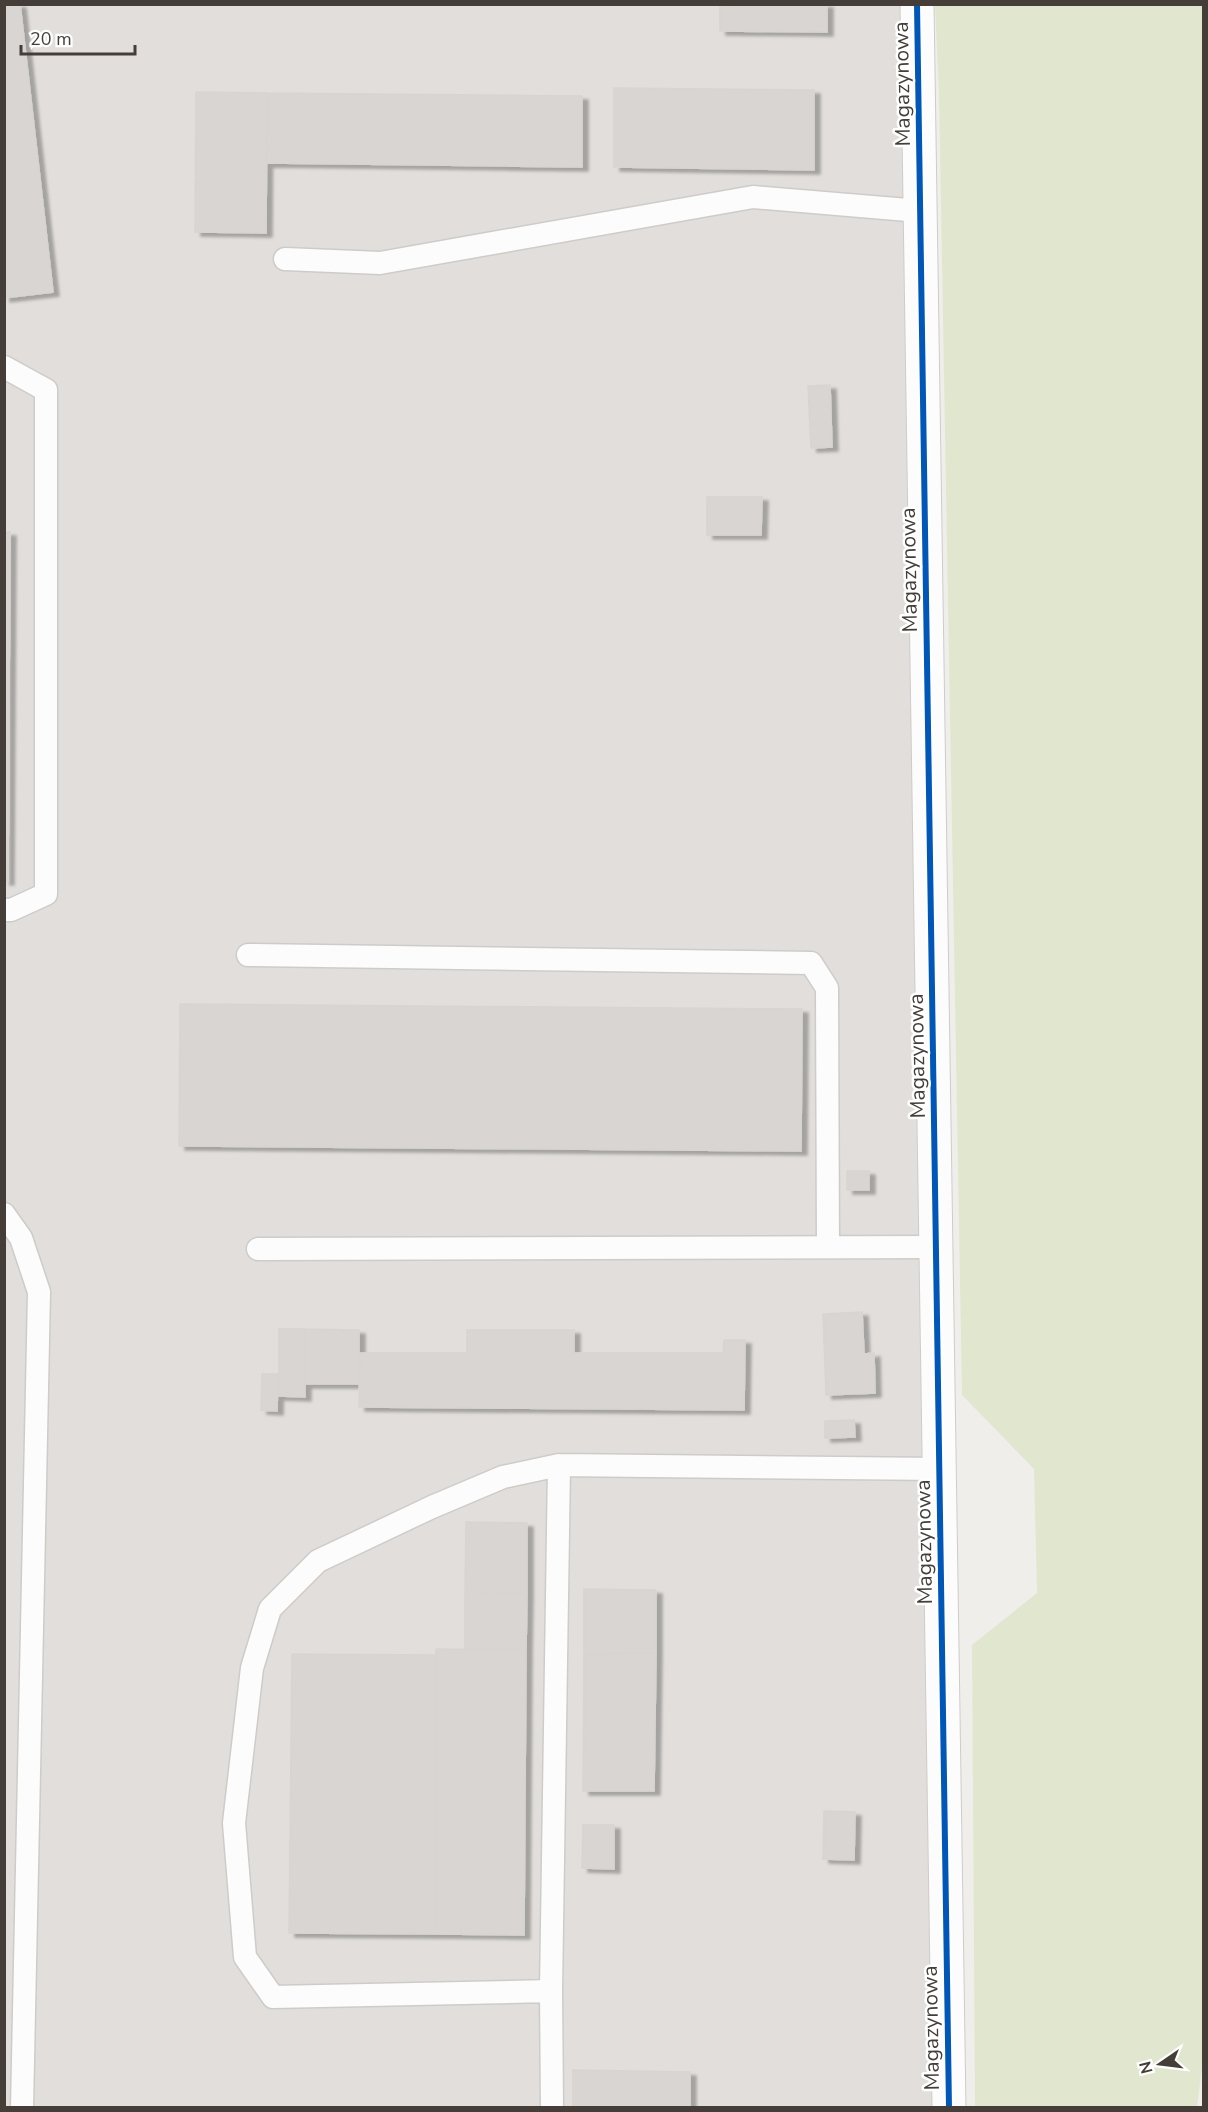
<svg xmlns="http://www.w3.org/2000/svg" width="1208" height="2112" viewBox="0 0 1208 2112" font-family="'Nunito Sans',sans-serif">
<style>
.industrial{fill:#e1dedb}
.green{fill:#e1e7ce}
.building{fill:#d8d5d2;stroke:#d8d5d1;stroke-width:1.5;filter:url(#shadow)}
.lines{fill:none;stroke-linecap:round;stroke-linejoin:round}
.service-casing{stroke:#ceccc9;stroke-width:25}
.minor-casing{stroke:#ceccc9;stroke-width:35}
.service{stroke:#fdfcfc;stroke-width:22}
.minor{stroke:#fdfcfc;stroke-width:33}
.cycleway-casing{stroke:#fff;stroke-width:10}
.cycleway{stroke:#0057b8;stroke-width:6}
.labels{text-anchor:middle;stroke-width:5;stroke-linejoin:round;paint-order:stroke}
.street-label{font-size:21px;fill:#453e38;stroke:#fff}
</style>
<defs>
<filter id="shadow"><feDropShadow dx="6" dy="4" stdDeviation="1.5" flood-color="#0004"/></filter>
</defs>
<rect width="100%" height="100%" fill="#f0eeeb"/>
<!-- industrial -->
<path class="industrial" d="M 5,5 L 901,5 L 935,2107 L 5,2108 Z"/>
<!-- green -->
<path class="green" d="M 935,5 L 1203,5 L 1204,2052 L 1197,2107 L 975,2107 L 972,1645 L 1037,1593 L 1034,1469 L 962,1395 L 939,93 Z"/>
<!-- building -->
<path class="building" d="M 4,4 L 20,4 L 53,292 L 4,298 Z
M 720,4 L 827,4 L 827,32 L 720,31 Z
M 614,88 L 814,90 L 814,170 L 614,167 Z
M 196,92 L 267,93 L 266,233 L 195,232 Z
M 267,93 L 582,96 L 582,167 L 267,163 Z
M 830,385 L 832,447 L 811,448 L 808,386 Z
M 707,497 L 762,497 L 761,535 L 707,535 Z
M 4,532 L 10,532 L 8,881 L 4,881 Z
M 180,1004 L 802,1009 L 801,1151 L 179,1146 Z
M 847,1171 L 869,1171 L 869,1190 L 847,1190 Z
M 862,1312 L 864,1354 L 874,1353 L 875,1393 L 826,1395 L 823,1314 Z
M 279,1329 L 305,1329 L 305,1397 L 279,1396 Z
M 305,1329 L 359,1330 L 359,1384 L 305,1384 Z
M 467,1330 L 574,1330 L 574,1353 L 723,1353 L 724,1340 L 745,1340 L 744,1410 L 359,1407 L 360,1353 L 467,1353 Z
M 262,1374 L 278,1374 L 277,1411 L 261,1410 Z
M 854,1420 L 855,1437 L 825,1438 L 825,1421 Z
M 466,1522 L 527,1523 L 527,1594 L 465,1593 Z
M 584,1589 L 656,1590 L 656,1653 L 584,1654 Z
M 465,1593 L 527,1594 L 526,1650 L 465,1650 Z
M 436,1649 L 526,1650 L 524,1935 L 435,1934 Z
M 656,1653 L 654,1791 L 583,1791 L 584,1654 Z
M 292,1654 L 436,1655 L 435,1934 L 289,1933 Z
M 824,1811 L 855,1812 L 854,1860 L 823,1859 Z
M 583,1825 L 614,1825 L 614,1869 L 582,1868 Z
M 573,2070 L 690,2072 L 690,2108 L 573,2108 Z"/>
<g class="lines">
<defs>
<path id="service" d="M 285,259 L 380,263 L 753,197 L 920,211
M 4,367 L 46,390 L 46,894 L 11,910 L 4,910
M 248,955 L 811,963 L 827,988 L 828,1247
M 4,1214 L 21,1238 L 39,1292 L 22,2108
M 258,1249 L 936,1247
M 559,1465 L 551,1991 L 273,1997 L 245,1957 L 234,1823 L 252,1668 L 270,1609 L 318,1561 L 432,1507 L 503,1477 L 559,1465 L 940,1469
M 551,1991 L 552,2108"/>
<path id="minor" d="M 917,4 L 949,2108"/>
</defs>
<!-- service casing -->
<use href="#service" class="service-casing"/>
<!-- minor casing -->
<use href="#minor" class="minor-casing"/>
<!-- service -->
<use href="#service" class="service"/>
<!-- minor -->
<use href="#minor" class="minor"/>
<defs>
<path id="cycleway" d="M 917,4 L 949,2108"/>
</defs>
<!-- cycleway casing -->
<use href="#cycleway" class="cycleway-casing"/>
<!-- cycleway -->
<use href="#cycleway" class="cycleway"/>
</g>
<g class="labels">
<!-- street labels -->
<g class="street-label">
<text transform="translate(902 84) rotate(-91)" y="7">Magazynowa</text>
<text transform="translate(909 570) rotate(-91)" y="7">Magazynowa</text>
<text transform="translate(917 1056) rotate(-91)" y="7">Magazynowa</text>
<text transform="translate(924 1542) rotate(-91)" y="7">Magazynowa</text>
<text transform="translate(931 2028) rotate(-91)" y="7">Magazynowa</text>
</g>
</g>
<!-- border -->
<rect width="1208" height="2112" fill="none" stroke="#453e38" stroke-width="12"/>
<!-- north arrow -->
<g transform="translate(1160 2064) rotate(256)" stroke="#ffffff" stroke-width="4.5" paint-order="stroke">
<path d="M0-4.5L10 22L0 15L-10 22Z" fill="#453e38"/>
<text y="-9" font-size="16" font-weight="bold" text-anchor="middle" fill="#453e38">N</text>
</g>
<!-- scale -->
<path d="M21 45v9h114v-9" fill="none" stroke="#453e38" stroke-width="3"/>
<text x="30" y="45" font-size="18" fill="#453e38" stroke="#ffffff" stroke-width="4.5" paint-order="stroke">20 m</text>
</svg>
